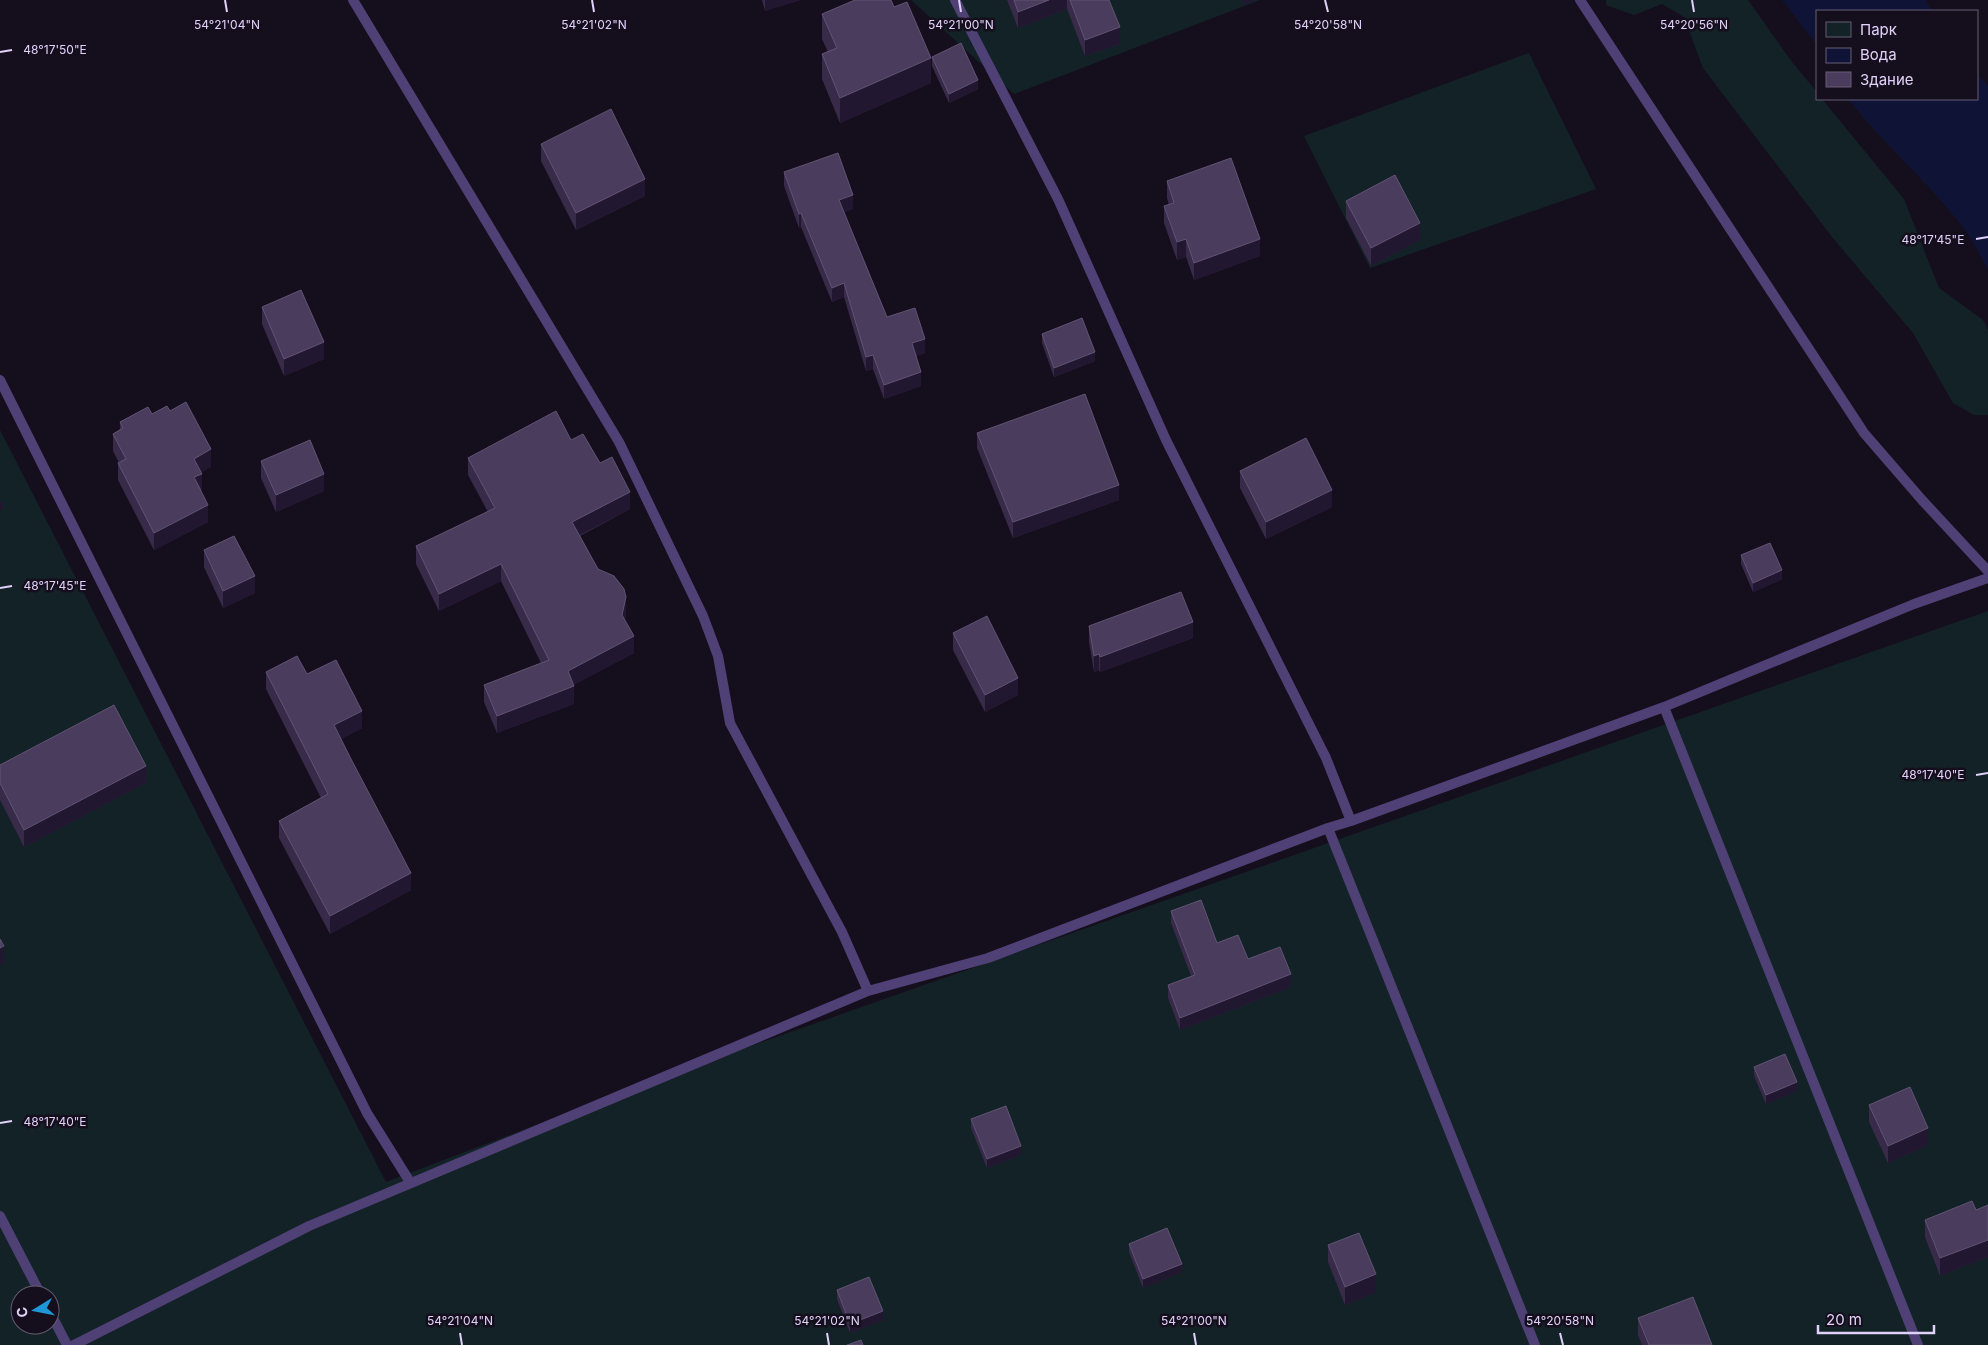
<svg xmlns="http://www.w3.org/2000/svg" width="1988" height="1345" viewBox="0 0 1988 1345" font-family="Inter,sans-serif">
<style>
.green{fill:#132226;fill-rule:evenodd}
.water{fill:#0f1436}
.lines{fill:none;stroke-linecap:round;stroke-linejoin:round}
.lane{stroke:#4f4076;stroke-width:10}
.wall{fill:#382a49}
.shaded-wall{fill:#221730}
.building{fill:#4a3c5c;stroke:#615375}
.ticks{fill:none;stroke:#e0d1f9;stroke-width:2}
.ticks-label{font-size:12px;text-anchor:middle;fill:#e0d1f9;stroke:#150f1d;stroke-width:5;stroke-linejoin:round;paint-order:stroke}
</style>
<rect width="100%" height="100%" fill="#150f1d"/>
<!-- green -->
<path class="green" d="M 911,0 L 1260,0 L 1014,94 Z
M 1606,0 L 1748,0 L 1792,62 L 1817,92 L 1817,99 L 1822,99 L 1904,199 L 1939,288 L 1983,320 L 1988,330 L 1988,415 L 1974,415 L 1953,403 L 1913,333 L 1832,237 L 1703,68 L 1684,17 L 1662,4 L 1634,15 L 1606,5 Z
M 1529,53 L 1596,189 L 1370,268 L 1304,136 Z
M 0,430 L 386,1182 L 651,1081 L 1988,611 L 1988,1345 L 0,1345 ZM 20,1295 L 50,1295 L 50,1325 L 20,1325 Z"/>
<!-- water -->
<path class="water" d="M 1782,0 L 1925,0 L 1932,11 L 1817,11 L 1817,45 Z
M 1977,74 L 1988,86 L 1988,270 C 1980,256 1973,240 1963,227 C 1928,182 1884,144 1848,99 L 1977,99 Z"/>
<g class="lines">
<!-- lane -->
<path class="lane" d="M 353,0 L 619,442 L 703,616 L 718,656 L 730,723 L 842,932 L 868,991
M 955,0 L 1058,199 L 1166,440 L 1326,758 L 1351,821
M 1580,0 L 1864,433 L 1922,500 L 1988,571
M 0,380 L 367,1113 L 410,1182
M 1664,707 L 1918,1345
M 1328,828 L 1535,1345
M 0,1216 L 41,1295
M 50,1312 L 67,1345
M 74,1345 L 309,1226 L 868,991 L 988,958 L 1328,828 L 1351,821 L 1664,707 L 1914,604 L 1988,578"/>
</g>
<!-- wall -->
<path class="wall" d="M 762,0 L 800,0 L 765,11 Z
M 1007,0 L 1109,0 L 1120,44 L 1085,56 L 1067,9 L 1018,28 Z
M 822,14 L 931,83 L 840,123 L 822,79 L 822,54 L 828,52 L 822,39 Z
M 932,57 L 978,89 L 949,103 L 932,66 Z
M 541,144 L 645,196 L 576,230 L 541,161 Z
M 784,172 L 853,209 L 844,212 L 887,317 L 925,353 L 916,356 L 921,386 L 884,399 L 873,369 L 866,371 L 844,297 L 832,302 L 801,227 L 799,228 L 784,186 Z
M 1167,181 L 1260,256 L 1194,280 L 1186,257 L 1177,260 L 1164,223 L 1164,206 L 1169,205 L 1167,198 Z
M 1346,201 L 1420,240 L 1371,266 L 1346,218 Z
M 262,307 L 324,359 L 284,376 L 262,324 Z
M 1042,334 L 1095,361 L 1054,377 L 1042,343 Z
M 170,411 L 211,467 L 201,472 L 201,491 L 208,522 L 154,550 L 118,480 L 118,463 L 119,463 L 113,451 L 113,434 L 120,430 L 120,422 L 152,414 Z
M 977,433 L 1119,500 L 1013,538 L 977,448 Z
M 571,440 L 600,463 L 630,509 L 580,536 L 598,569 L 626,614 L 625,620 L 634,653 L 573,685 L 574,704 L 497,733 L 484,702 L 484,685 L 541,663 L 501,581 L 439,611 L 416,564 L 416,546 L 488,512 L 468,475 L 468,458 Z
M 261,461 L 324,491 L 276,512 L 261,478 Z
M 1240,471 L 1332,507 L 1266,539 L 1240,488 Z
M 204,550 L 255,593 L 223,608 L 204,567 Z
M 1741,555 L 1782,579 L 1753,592 L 1741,564 Z
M 1089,626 L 1193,638 L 1100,672 L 1099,670 L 1094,672 L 1089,642 Z
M 953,633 L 1018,695 L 985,712 L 953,650 Z
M 266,672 L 307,674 L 362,728 L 341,739 L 411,890 L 330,934 L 279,838 L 279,821 L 321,798 L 266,689 Z
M 0,765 L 146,783 L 24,847 L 0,800 Z
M 1171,911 L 1217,943 L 1291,987 L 1180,1030 L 1168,998 L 1168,985 L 1191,976 L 1171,923 Z
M 1754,1067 L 1797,1091 L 1766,1104 L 1754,1076 Z
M 1869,1105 L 1928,1145 L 1888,1163 L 1869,1122 Z
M 971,1119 L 1021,1155 L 987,1168 L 971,1128 Z
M 1988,1205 L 1988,1257 L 1940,1276 L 1925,1237 L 1925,1220 L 1976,1210 Z
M 1129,1244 L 1182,1272 L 1143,1288 L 1129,1252 Z
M 1328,1245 L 1376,1292 L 1345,1305 L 1328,1262 Z
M 837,1290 L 883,1320 L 850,1333 L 837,1299 Z
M 1638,1318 L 1712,1345 L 1642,1345 L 1638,1335 Z"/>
<!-- shaded-wall -->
<path class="shaded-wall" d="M 765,0 L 800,0 L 765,11 Z
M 1049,0 L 1067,0 L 1067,9 L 1018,28 L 1018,12 Z
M 1243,0 L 1256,0 L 1243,5 Z
M 1120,27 L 1120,44 L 1085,56 L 1085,40 Z
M 931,58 L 931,83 L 840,123 L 840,98 Z
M 978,80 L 978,89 L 949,103 L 949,94 Z
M 645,179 L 645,196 L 576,230 L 576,213 Z
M 853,195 L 853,209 L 839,214 L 839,200 Z
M 801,213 L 801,227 L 799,228 L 799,214 Z
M 1420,223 L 1420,240 L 1371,266 L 1371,248 Z
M 1186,239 L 1186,257 L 1177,260 L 1177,242 Z
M 1260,239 L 1260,256 L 1194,280 L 1194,263 Z
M 844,283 L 844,297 L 832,302 L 832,288 Z
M 925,339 L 925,353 L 912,357 L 912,343 Z
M 324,342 L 324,359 L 284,376 L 284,359 Z
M 1095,352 L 1095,361 L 1054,377 L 1054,368 Z
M 873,355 L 873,369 L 866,371 L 866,357 Z
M 921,372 L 921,386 L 884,399 L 884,385 Z
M 211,449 L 211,467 L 194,476 L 194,459 Z
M 202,474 L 202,491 L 194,477 Z
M 324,474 L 324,491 L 276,512 L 276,495 Z
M 1119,485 L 1119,500 L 1013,538 L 1013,522 Z
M 1332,490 L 1332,507 L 1266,539 L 1266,522 Z
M 630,492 L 630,509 L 572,539 L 572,522 Z
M 2,501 L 2,510 L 0,511 L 0,502 Z
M 208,505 L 208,522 L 154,550 L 154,533 Z
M 501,564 L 501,581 L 439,611 L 439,594 Z
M 1782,570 L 1782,579 L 1753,592 L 1753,583 Z
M 255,576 L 255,593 L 223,608 L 223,591 Z
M 626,597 L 626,614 L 622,632 L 622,615 Z
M 1193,622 L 1193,638 L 1100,672 L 1100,657 Z
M 634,636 L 634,653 L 568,688 L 568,671 Z
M 1099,654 L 1099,670 L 1094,672 L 1094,656 Z
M 1018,678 L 1018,695 L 985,712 L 985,695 Z
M 574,686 L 574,704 L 497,733 L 497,716 Z
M 362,711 L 362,728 L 334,743 L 334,725 Z
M 146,766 L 146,783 L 24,847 L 24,830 Z
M 411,873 L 411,890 L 330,934 L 330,916 Z
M 4,946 L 4,963 L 0,965 L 0,948 Z
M 1291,974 L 1291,987 L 1180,1030 L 1180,1018 Z
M 1797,1082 L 1797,1091 L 1766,1104 L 1766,1095 Z
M 1928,1128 L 1928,1145 L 1888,1163 L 1888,1146 Z
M 1021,1146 L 1021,1155 L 987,1168 L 987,1159 Z
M 1988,1240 L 1988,1257 L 1940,1276 L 1940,1258 Z
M 1182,1264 L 1182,1272 L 1143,1288 L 1143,1279 Z
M 1376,1274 L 1376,1292 L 1345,1305 L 1345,1287 Z
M 883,1311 L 883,1320 L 850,1333 L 850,1324 Z"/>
<!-- building -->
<path class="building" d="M 855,0 L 891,0 L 894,7 L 907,2 L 931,58 L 840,98 L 822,54 L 837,48 L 822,14 Z
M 1014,0 L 1049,0 L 1018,12 Z
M 1070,0 L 1109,0 L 1120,27 L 1085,40 Z
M 961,43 L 978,80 L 949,94 L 932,57 Z
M 611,109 L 645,179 L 576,213 L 541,144 Z
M 838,153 L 853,195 L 839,200 L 887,317 L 915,308 L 925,339 L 912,343 L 921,372 L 884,385 L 873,355 L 866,357 L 844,283 L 832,288 L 801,213 L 799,214 L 784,172 Z
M 1231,158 L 1260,239 L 1194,263 L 1186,239 L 1177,242 L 1164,206 L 1174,203 L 1167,181 Z
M 1395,175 L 1420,223 L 1371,248 L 1346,201 Z
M 301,290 L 324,342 L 284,359 L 262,307 Z
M 1082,318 L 1095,352 L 1054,368 L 1042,334 Z
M 1085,394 L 1119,485 L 1013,522 L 977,433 Z
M 186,402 L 211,449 L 194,459 L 202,474 L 194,477 L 208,505 L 154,533 L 118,463 L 126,459 L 113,434 L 123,428 L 120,422 L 148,407 L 152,414 L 167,406 L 170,411 Z
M 556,411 L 571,440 L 583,434 L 600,463 L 612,457 L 630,492 L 572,522 L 598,569 L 614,576 L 624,589 L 626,597 L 622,615 L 634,636 L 568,671 L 574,686 L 497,716 L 484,685 L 549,660 L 501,564 L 439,594 L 416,546 L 495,508 L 468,458 Z
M 1306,438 L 1332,490 L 1266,522 L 1240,471 Z
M 310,440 L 324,474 L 276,495 L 261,461 Z
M 234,536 L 255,576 L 223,591 L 204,550 Z
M 1770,543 L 1782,570 L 1753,583 L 1741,555 Z
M 1181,592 L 1193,622 L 1100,657 L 1099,654 L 1094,656 L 1089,626 Z
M 987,616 L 1018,678 L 985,695 L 953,633 Z
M 297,656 L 307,674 L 336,660 L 362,711 L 334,725 L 351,759 L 411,873 L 330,916 L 279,821 L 328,794 L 266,672 Z
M 114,705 L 146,766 L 24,830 L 0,783 L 0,765 Z
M 1201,900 L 1217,943 L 1238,935 L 1248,959 L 1280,947 L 1291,974 L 1180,1018 L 1168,985 L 1195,975 L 1171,911 Z
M 0,939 L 4,946 L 0,948 Z
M 1785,1054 L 1797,1082 L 1766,1095 L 1754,1067 Z
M 1910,1087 L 1928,1128 L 1888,1146 L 1869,1105 Z
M 1006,1106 L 1021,1146 L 987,1159 L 971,1119 Z
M 1972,1201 L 1976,1210 L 1988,1205 L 1988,1240 L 1940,1258 L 1925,1220 Z
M 1167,1228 L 1182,1264 L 1143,1279 L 1129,1244 Z
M 1359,1233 L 1376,1274 L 1345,1287 L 1328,1245 Z
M 869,1277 L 883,1311 L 850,1324 L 837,1290 Z
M 1693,1297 L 1712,1345 L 1649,1345 L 1638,1318 Z
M 861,1340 L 863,1345 L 847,1345 Z"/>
<!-- ticks -->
<path class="ticks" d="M 225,0 L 227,12M 592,0 L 594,12M 959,0 L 961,12M 1325,0 L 1328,12M 1692,0 L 1694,12M 0,52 L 12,50M 1976,239 L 1988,237M 0,588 L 12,586M 1976,775 L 1988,773M 0,1123 L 12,1121M 460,1333 L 462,1345M 827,1333 L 829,1345M 1194,1333 L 1196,1345M 1560,1333 L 1563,1345"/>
<g class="ticks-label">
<text x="227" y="29">54°21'04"N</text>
<text x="594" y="29">54°21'02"N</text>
<text x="961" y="29">54°21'00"N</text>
<text x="1328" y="29">54°20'58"N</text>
<text x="1694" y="29">54°20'56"N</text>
<text x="55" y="54">48°17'50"E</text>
<text x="1933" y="244">48°17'45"E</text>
<text x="55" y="590">48°17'45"E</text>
<text x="1933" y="779">48°17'40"E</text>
<text x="55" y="1126">48°17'40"E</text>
<text x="460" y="1325">54°21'04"N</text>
<text x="827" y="1325">54°21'02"N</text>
<text x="1194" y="1325">54°21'00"N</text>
<text x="1560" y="1325">54°20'58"N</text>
</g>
<!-- legend -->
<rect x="1816" y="10" width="162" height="90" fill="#150f1d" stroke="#665d75"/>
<rect x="1826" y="22" width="25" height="15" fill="#132226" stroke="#665d75"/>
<text x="1860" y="35" font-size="15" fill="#e0d1f9">Парк</text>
<rect x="1826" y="48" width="25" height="15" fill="#0f1436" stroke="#665d75"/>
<text x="1860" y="60" font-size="15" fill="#e0d1f9">Вода</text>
<rect x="1826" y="72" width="25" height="15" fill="#4a3c5c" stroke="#665d75"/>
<text x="1860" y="85" font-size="15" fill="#e0d1f9">Здание</text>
<!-- north arrow -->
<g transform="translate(35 1310) rotate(260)"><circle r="24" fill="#150f1d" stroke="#665d75"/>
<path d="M0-4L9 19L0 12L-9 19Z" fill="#1e97d8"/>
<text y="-8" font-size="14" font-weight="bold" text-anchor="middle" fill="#e0d1f9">С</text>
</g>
<!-- scale -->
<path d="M1818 1325v8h116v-8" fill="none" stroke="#e0d1f9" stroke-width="2.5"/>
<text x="1826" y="1325" font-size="15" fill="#e0d1f9" stroke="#150f1d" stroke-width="4" paint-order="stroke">20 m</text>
</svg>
